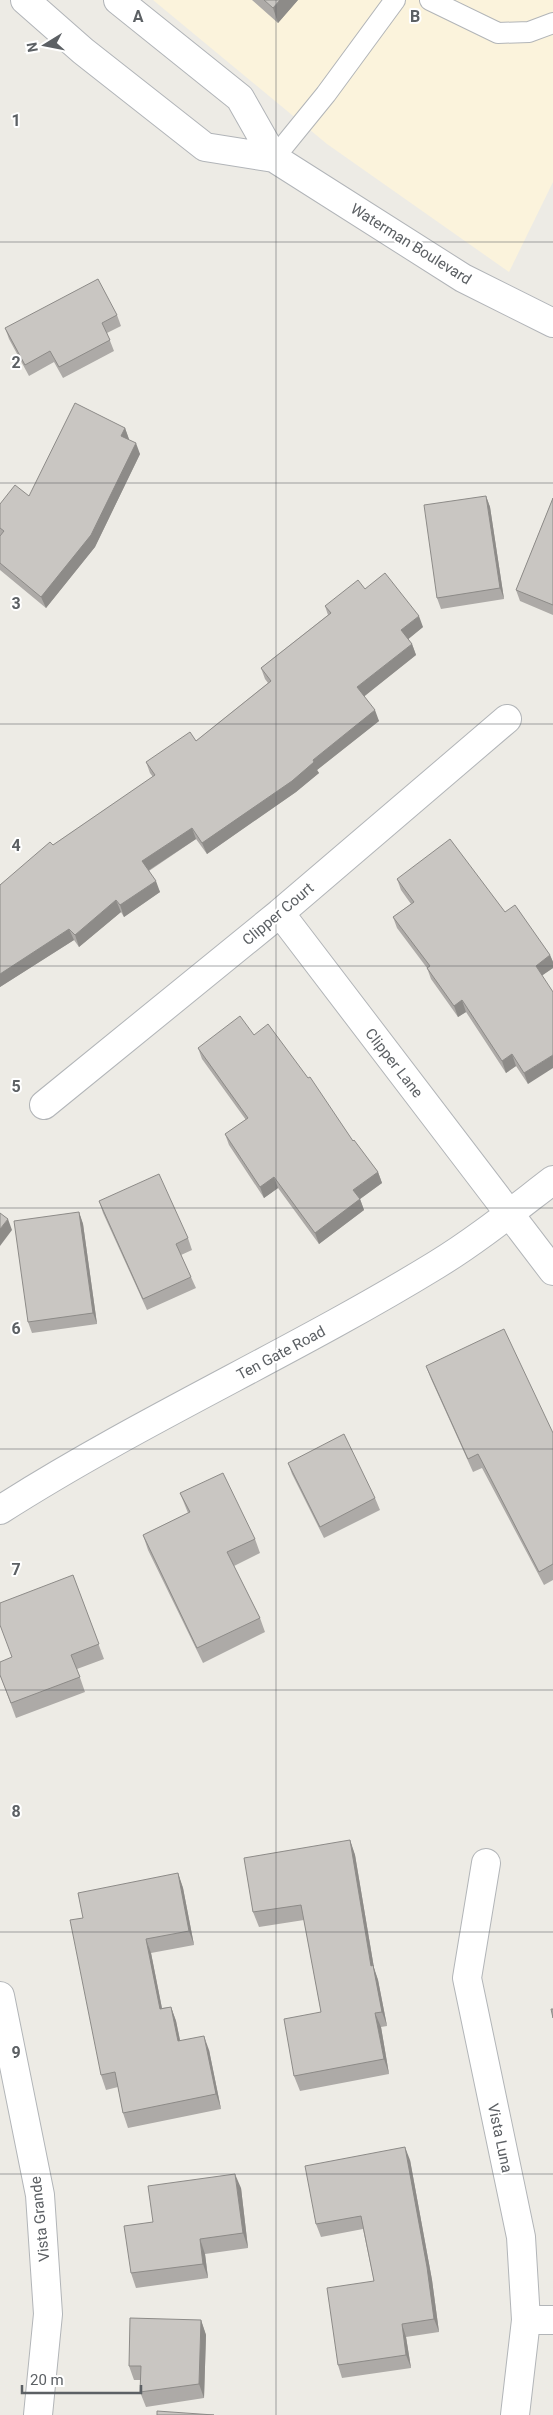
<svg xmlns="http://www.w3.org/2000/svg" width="553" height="2415" viewBox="0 0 553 2415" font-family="Roboto,sans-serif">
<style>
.commercial{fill:#fbf3dc}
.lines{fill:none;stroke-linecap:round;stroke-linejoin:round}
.service-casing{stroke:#b2b5b8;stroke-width:22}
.minor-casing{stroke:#b2b5b8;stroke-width:30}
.secondary-casing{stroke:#b1b4b8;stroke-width:30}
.service{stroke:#fff;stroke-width:20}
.minor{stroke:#fff;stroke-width:28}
.secondary{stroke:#fff;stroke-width:28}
.wall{fill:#adaaa7}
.shaded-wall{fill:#8d8b88}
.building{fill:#c9c6c2;stroke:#8d8b88}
.grid{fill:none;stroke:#5c6064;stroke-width:1;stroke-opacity:0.55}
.labels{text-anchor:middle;stroke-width:4;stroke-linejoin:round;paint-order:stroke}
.street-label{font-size:15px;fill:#5c6064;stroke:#fff}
.grid-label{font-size:16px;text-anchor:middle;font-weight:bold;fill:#5c6064;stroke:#fff;stroke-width:4;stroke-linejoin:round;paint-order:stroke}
</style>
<rect width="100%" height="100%" fill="#edebe5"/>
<!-- commercial -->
<path class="commercial" d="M 153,0 L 553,0 L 553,182 L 509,272 L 327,144 Z"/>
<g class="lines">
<defs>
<path id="service" d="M 430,0 L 498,33 L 529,32 L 553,23
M 274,158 L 326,94 L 395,0"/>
<path id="minor" d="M 280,913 L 553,1271
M 44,1105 L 280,913 L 507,719
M 0,1510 C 141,1420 294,1352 436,1265 C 477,1240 515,1209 553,1180
M 486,1863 L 467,1978 L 521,2237 L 526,2320 L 515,2415
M 0,1996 L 40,2195 L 48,2314 L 38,2415
M 526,2320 L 553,2320"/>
<path id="secondary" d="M 25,0 L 83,51 L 205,147 L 274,158 L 463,278 L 553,323
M 118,0 L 240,98 L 274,158"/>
</defs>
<!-- service casing -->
<use href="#service" class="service-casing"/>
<!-- minor casing -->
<use href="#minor" class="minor-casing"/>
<!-- secondary casing -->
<use href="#secondary" class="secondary-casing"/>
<!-- service -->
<use href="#service" class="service"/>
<!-- minor -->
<use href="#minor" class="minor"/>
<!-- secondary -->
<use href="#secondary" class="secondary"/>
</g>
<!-- wall -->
<path class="wall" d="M 252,0 L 298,0 L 278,23 Z
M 117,315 L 121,326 L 107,333 L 114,351 L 63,378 L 54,362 L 29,376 L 9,339 L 5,328 Z
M 125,428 L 129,440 L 140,454 L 95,547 L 46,608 L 0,570 L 0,504 L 29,496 Z
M 486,496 L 490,507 L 504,599 L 441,609 L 437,598 Z
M 553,498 L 553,615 L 520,601 L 516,590 Z
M 365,589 L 423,627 L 408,639 L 412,644 L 416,655 L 364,696 L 379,721 L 317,770 L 319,773 L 296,792 L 207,854 L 196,839 L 149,871 L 160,892 L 124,917 L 121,912 L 79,947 L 74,940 L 0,987 L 0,885 L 53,845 L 153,777 L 150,773 L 146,762 L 196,741 L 268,683 L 265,679 L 261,668 L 328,615 L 325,606 Z
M 397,879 L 505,912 L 550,955 L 553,962 L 553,968 L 542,975 L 528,1084 L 516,1066 L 506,1073 L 466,1012 L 458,1017 L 431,979 L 427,968 L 397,928 L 393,917 L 411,904 L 401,890 Z
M 254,1035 L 353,1141 L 378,1172 L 382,1183 L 360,1199 L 364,1210 L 319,1244 L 278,1188 L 264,1198 L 229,1145 L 225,1134 L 246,1120 L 202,1059 L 198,1048 Z
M 99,1201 L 188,1238 L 192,1250 L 181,1255 L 196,1288 L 147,1310 L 103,1213 Z
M 79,1212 L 83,1224 L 97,1324 L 32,1333 L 28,1322 Z
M 426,1366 L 553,1433 L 553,1580 L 544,1585 L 482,1468 L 473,1472 L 431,1379 Z
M 288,1463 L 375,1498 L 380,1510 L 324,1538 L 292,1474 Z
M 180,1493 L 255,1539 L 260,1553 L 234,1566 L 260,1618 L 265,1632 L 203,1663 L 148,1550 L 143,1535 L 188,1513 Z
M 73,1575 L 104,1659 L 77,1669 L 85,1692 L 16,1718 L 0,1675 L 12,1657 Z
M 350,1840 L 355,1855 L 374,1968 L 378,1980 L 387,2026 L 381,2027 L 389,2074 L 300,2091 L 294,2076 L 321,2012 L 304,1920 L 259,1927 L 253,1912 Z
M 178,1873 L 183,1888 L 194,1945 L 151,1953 L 162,2008 L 171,2007 L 176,2021 L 180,2040 L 209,2050 L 221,2109 L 128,2128 L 123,2113 L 118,2087 L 106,2090 L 101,2075 L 83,1918 Z
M 410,2160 L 432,2280 L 439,2332 L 406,2337 L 411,2368 L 342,2378 L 338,2365 L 374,2281 L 363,2229 L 321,2237 L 316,2224 Z
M 241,2188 L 248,2248 L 205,2254 L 208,2278 L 136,2288 L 131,2273 L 153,2222 Z
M 201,2320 L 206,2335 L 204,2398 L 146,2407 L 140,2392 L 141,2380 L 134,2380 L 129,2366 Z"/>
<!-- shaded-wall -->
<path class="shaded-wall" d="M 280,0 L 298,0 L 278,23 L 273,8 Z
M 125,428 L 129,439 L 125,447 L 121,436 Z
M 136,443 L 140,454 L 95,547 L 46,608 L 41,597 Z
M 486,496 L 490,507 L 504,599 L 500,588 Z
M 419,616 L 423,627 L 406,641 L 401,630 Z
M 412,644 L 416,655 L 361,699 L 357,687 Z
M 375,710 L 379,721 L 317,770 L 319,773 L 296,792 L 207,854 L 202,843 L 313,760 Z
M 192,828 L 196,839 L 146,872 L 142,861 Z
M 156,881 L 160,892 L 124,917 L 120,905 Z
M 116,900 L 121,912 L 79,947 L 75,935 Z
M 69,929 L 74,940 L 0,987 L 0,974 Z
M 550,955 L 553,962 L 553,968 L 540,977 L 536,966 Z
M 462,1000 L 466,1012 L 458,1017 L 454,1006 Z
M 512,1054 L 516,1066 L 506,1073 L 502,1061 Z
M 553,1055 L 553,1068 L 528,1084 L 524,1073 Z
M 378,1172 L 382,1183 L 360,1199 L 364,1210 L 319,1244 L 315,1233 L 353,1190 Z
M 274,1177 L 278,1188 L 264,1198 L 260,1187 Z
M 79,1212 L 83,1224 L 97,1324 L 93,1313 Z
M 8,1219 L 12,1230 L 0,1246 L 0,1229 Z
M 350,1840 L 355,1855 L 374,1968 L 378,1980 L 387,2026 L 382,2012 L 371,1966 Z
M 178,1873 L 183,1888 L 194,1945 L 189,1931 Z
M 146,1939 L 151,1953 L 165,2024 L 160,2009 Z
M 171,2007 L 176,2021 L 183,2055 L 178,2041 Z
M 375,2013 L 381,2027 L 389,2074 L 384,2059 Z
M 204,2036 L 209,2050 L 221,2109 L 216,2094 Z
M 405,2147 L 410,2160 L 432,2280 L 439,2332 L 434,2319 Z
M 235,2174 L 241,2188 L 248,2248 L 243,2233 Z
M 200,2239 L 205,2254 L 208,2278 L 203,2264 Z
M 201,2320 L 206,2335 L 204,2398 L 199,2384 Z
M 402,2324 L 406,2337 L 411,2368 L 406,2355 Z"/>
<!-- building -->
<path class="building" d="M 264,0 L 280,0 L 273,8 Z
M 98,279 L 117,315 L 102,323 L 110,340 L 59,367 L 50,351 L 25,365 L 5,328 Z
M 75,403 L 125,428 L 121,436 L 136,443 L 91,535 L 41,597 L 0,563 L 0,536 L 4,531 L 0,528 L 0,504 L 15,485 L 29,496 Z
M 486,496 L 500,588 L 437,598 L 424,505 Z
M 553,498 L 553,605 L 516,590 Z
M 385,573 L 419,616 L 401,630 L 412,644 L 357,687 L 375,710 L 313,760 L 314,762 L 292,781 L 202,843 L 192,828 L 142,861 L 156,881 L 120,905 L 116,900 L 75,935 L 69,929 L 0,974 L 0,885 L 50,842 L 53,845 L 155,775 L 146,762 L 190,732 L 196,741 L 271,681 L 261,668 L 331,613 L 325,606 L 358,580 L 365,589 Z
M 450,839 L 505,912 L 515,905 L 550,955 L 536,966 L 553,992 L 553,1055 L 524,1073 L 512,1054 L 502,1061 L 462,1000 L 454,1006 L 427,968 L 430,966 L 393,917 L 414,902 L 397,879 Z
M 240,1016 L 254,1035 L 268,1024 L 308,1078 L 310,1077 L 353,1141 L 354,1140 L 378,1172 L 353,1190 L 360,1199 L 315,1233 L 274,1177 L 260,1187 L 225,1134 L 248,1118 L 198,1048 Z
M 159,1174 L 188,1238 L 176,1244 L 191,1277 L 143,1299 L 99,1201 Z
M 79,1212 L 93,1313 L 28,1322 L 14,1221 Z
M 0,1213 L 8,1219 L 0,1229 Z
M 504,1329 L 553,1433 L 553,1564 L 539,1572 L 478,1454 L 468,1459 L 426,1366 Z
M 344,1434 L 375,1498 L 320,1527 L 288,1463 Z
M 223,1473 L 255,1539 L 227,1552 L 260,1618 L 197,1648 L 143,1535 L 190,1512 L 180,1493 Z
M 73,1575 L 99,1644 L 71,1655 L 80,1677 L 11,1703 L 0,1675 L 0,1662 L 12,1657 L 0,1625 L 0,1603 Z
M 350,1840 L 371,1966 L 373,1965 L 382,2012 L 375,2013 L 384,2059 L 294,2076 L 284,2019 L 321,2012 L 301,1905 L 253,1912 L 244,1858 Z
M 178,1873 L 189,1931 L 146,1939 L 160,2009 L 171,2007 L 178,2041 L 204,2036 L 216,2094 L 123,2113 L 115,2072 L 101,2075 L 70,1920 L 83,1918 L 78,1893 Z
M 551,2009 L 553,2009 L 553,2018 Z
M 405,2147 L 427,2267 L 434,2319 L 402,2324 L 406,2355 L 338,2365 L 327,2288 L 374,2281 L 361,2216 L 316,2224 L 305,2166 Z
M 235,2174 L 243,2233 L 200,2239 L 203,2264 L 131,2273 L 124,2226 L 153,2222 L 148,2186 Z
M 130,2318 L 201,2320 L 199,2384 L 140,2392 L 141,2366 L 129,2366 Z
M 157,2411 L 214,2415 L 157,2415 Z"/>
<!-- grid -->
<path class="grid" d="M 276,0 L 276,2415M 0,242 L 553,242M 0,483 L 553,483M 0,724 L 553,724M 0,966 L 553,966M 0,1208 L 553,1208M 0,1449 L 553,1449M 0,1690 L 553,1690M 0,1932 L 553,1932M 0,2174 L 553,2174"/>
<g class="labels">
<!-- street labels -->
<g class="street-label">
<text transform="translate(411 244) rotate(32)" y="5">Waterman Boulevard</text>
<text transform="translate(278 914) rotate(-40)" y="5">Clipper Court</text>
<text transform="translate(394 1063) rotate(52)" y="5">Clipper Lane</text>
<text transform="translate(281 1353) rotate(-28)" y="5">Ten Gate Road</text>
<text transform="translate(500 2138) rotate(78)" y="5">Vista Luna</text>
<text transform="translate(40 2219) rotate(-96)" y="5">Vista Grande</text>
</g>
</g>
<g class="grid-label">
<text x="138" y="22">A</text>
<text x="415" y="22">B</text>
<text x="16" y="126">1</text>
<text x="16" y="368">2</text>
<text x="16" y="609">3</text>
<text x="16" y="851">4</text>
<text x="16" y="1092">5</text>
<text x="16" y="1334">6</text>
<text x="16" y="1575">7</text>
<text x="16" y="1817">8</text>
<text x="16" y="2058">9</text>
</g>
<!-- north arrow -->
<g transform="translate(45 45) rotate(260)" stroke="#ffffff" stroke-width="4" paint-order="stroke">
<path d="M0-4L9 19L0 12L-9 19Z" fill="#5c6064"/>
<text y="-8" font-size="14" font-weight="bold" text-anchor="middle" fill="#5c6064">N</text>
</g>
<!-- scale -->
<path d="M22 2385v8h119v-8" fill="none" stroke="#5c6064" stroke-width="2.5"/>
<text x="30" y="2385" font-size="15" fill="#5c6064" stroke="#ffffff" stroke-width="4" paint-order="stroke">20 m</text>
</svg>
